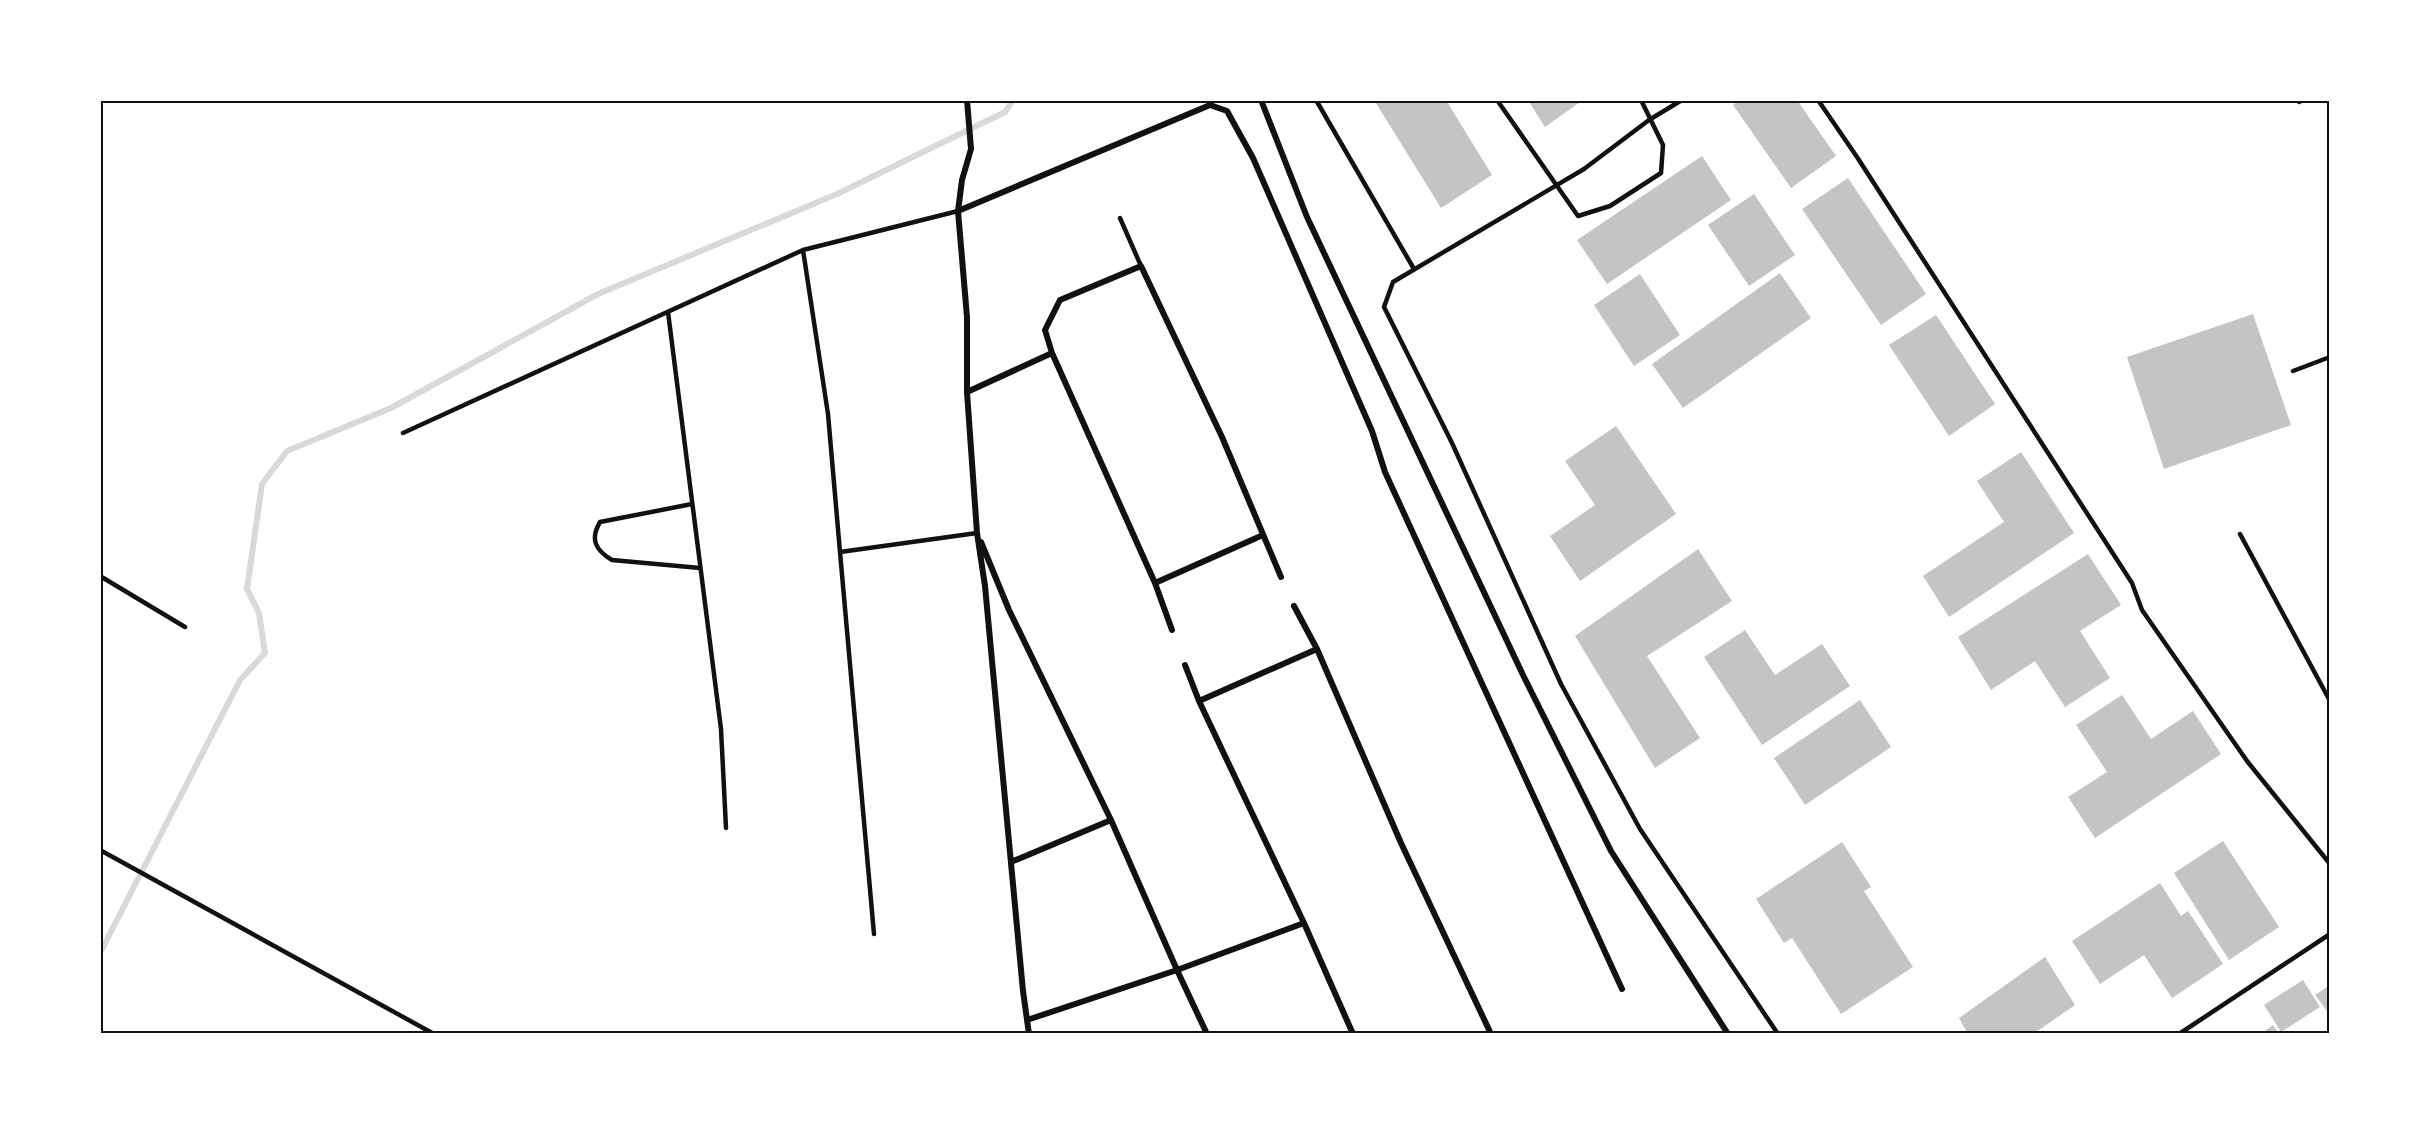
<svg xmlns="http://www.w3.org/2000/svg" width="2430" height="1134" viewBox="0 0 2430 1134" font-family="'Zilla Slab',serif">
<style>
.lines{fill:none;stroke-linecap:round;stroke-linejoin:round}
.stream{stroke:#d9d9d9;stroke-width:6}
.building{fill:#c4c4c4}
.service{stroke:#111;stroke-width:4.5}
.minor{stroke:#111;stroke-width:6}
.neatline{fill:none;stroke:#111;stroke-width:2}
</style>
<rect width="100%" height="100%" fill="#fff"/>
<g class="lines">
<!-- stream -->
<path class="stream" d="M 100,953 L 240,680 L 265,653 L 259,613 L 247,589 L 262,484 L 287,451 L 391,408 L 598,294 L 837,194 L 1005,112 L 1013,100"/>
</g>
<!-- building -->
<path class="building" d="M 1374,100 L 1446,100 L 1492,175 L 1441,208 Z
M 1528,100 L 1583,100 L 1545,127 Z
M 1739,100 L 1797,100 L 1836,156 L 1791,188 L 1733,105 Z
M 1702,156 L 1731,200 L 1607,284 L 1577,240 Z
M 1848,178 L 1926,294 L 1881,325 L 1802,209 Z
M 1754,194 L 1795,255 L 1749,286 L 1708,225 Z
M 1780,273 L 1811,318 L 1683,408 L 1652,364 Z
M 1640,274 L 1680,335 L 1634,366 L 1594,305 Z
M 2253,314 L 2291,425 L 2164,469 L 2127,357 Z
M 1936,315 L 1995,404 L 1949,436 L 1889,345 Z
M 1616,426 L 1676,514 L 1580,581 L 1550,536 L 1595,505 L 1565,461 Z
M 2021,452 L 2074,533 L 1949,617 L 1923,576 L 2004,522 L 1977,481 Z
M 1698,549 L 1732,601 L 1647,656 L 1700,738 L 1655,768 L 1575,636 Z
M 2088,554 L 2121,605 L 2080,631 L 2110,678 L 2065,707 L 2035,661 L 1991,690 L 1958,637 Z
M 1745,630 L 1775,675 L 1822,644 L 1850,686 L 1762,745 L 1704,657 Z
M 2122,695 L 2151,739 L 2193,711 L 2221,754 L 2095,838 L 2068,797 L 2107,772 L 2076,725 Z
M 1860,700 L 1891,747 L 1805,805 L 1774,758 Z
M 2223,841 L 2279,927 L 2229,960 L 2174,873 Z
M 1842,842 L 1871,887 L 1864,891 L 1913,967 L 1841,1014 L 1792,938 L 1784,943 L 1756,899 Z
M 2160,883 L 2181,916 L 2188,911 L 2223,964 L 2172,998 L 2144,955 L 2100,984 L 2072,941 Z
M 2045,957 L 2075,1005 L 2033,1034 L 1968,1034 L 1959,1018 Z
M 2303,980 L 2320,1007 L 2281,1032 L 2264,1005 Z
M 2330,985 L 2330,1015 L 2315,995 Z
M 2273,1025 L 2279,1034 L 2261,1034 Z"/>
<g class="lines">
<!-- service -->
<path class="service" d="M 1316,100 L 1414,269
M 1497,100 L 1578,216 L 1610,206 L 1661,173 L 1663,145 L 1641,100
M 1682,100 L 1649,120 L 1584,169 L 1393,282 L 1384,307 L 1452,443 L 1561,684 L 1640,829 L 1778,1034
M 1818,100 L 1857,157 L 2132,583 L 2142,610 L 2247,761 L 2330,864
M 2299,102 L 2304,100
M 958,211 L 803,250 L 828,414 L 840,552 L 977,533
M 1120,218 L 1141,266
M 668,312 L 721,729 L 726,828
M 2293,371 L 2330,357
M 403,433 L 803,250
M 692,504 L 600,522 C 590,539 595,550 612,560 L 700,568
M 2240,534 L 2330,701
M 840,552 L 874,934
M 100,576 L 185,627
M 100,850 L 434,1034
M 2179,1034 L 2330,934"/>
<!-- minor -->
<path class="minor" d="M 967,100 L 971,149 L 962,180 L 958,211 L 967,317 L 967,392 L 977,533 L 985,586 L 1023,991 L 1029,1034
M 1261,100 L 1307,217 L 1523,675 L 1611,851 L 1728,1034
M 958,211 L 1210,105 L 1227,111 L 1253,158 L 1372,431 L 1385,472 L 1622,989
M 1052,353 L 1045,330 L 1060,300 L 1141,266 L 1222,437 L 1281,577
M 967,392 L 1052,353 L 1155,583 L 1172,630
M 981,542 L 1009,610 L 1111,820 L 1177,970 L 1304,923 L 1199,701 L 1185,665
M 1155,583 L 1263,535
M 1294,606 L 1317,649 L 1401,843 L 1491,1034
M 1199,701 L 1317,649
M 1011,862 L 1111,820
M 1304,923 L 1353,1034
M 1027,1020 L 1177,970 L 1207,1034"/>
</g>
<!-- border -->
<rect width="2430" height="1134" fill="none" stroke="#ffffff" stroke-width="204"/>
<rect x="102" y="102" width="2226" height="930" class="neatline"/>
</svg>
